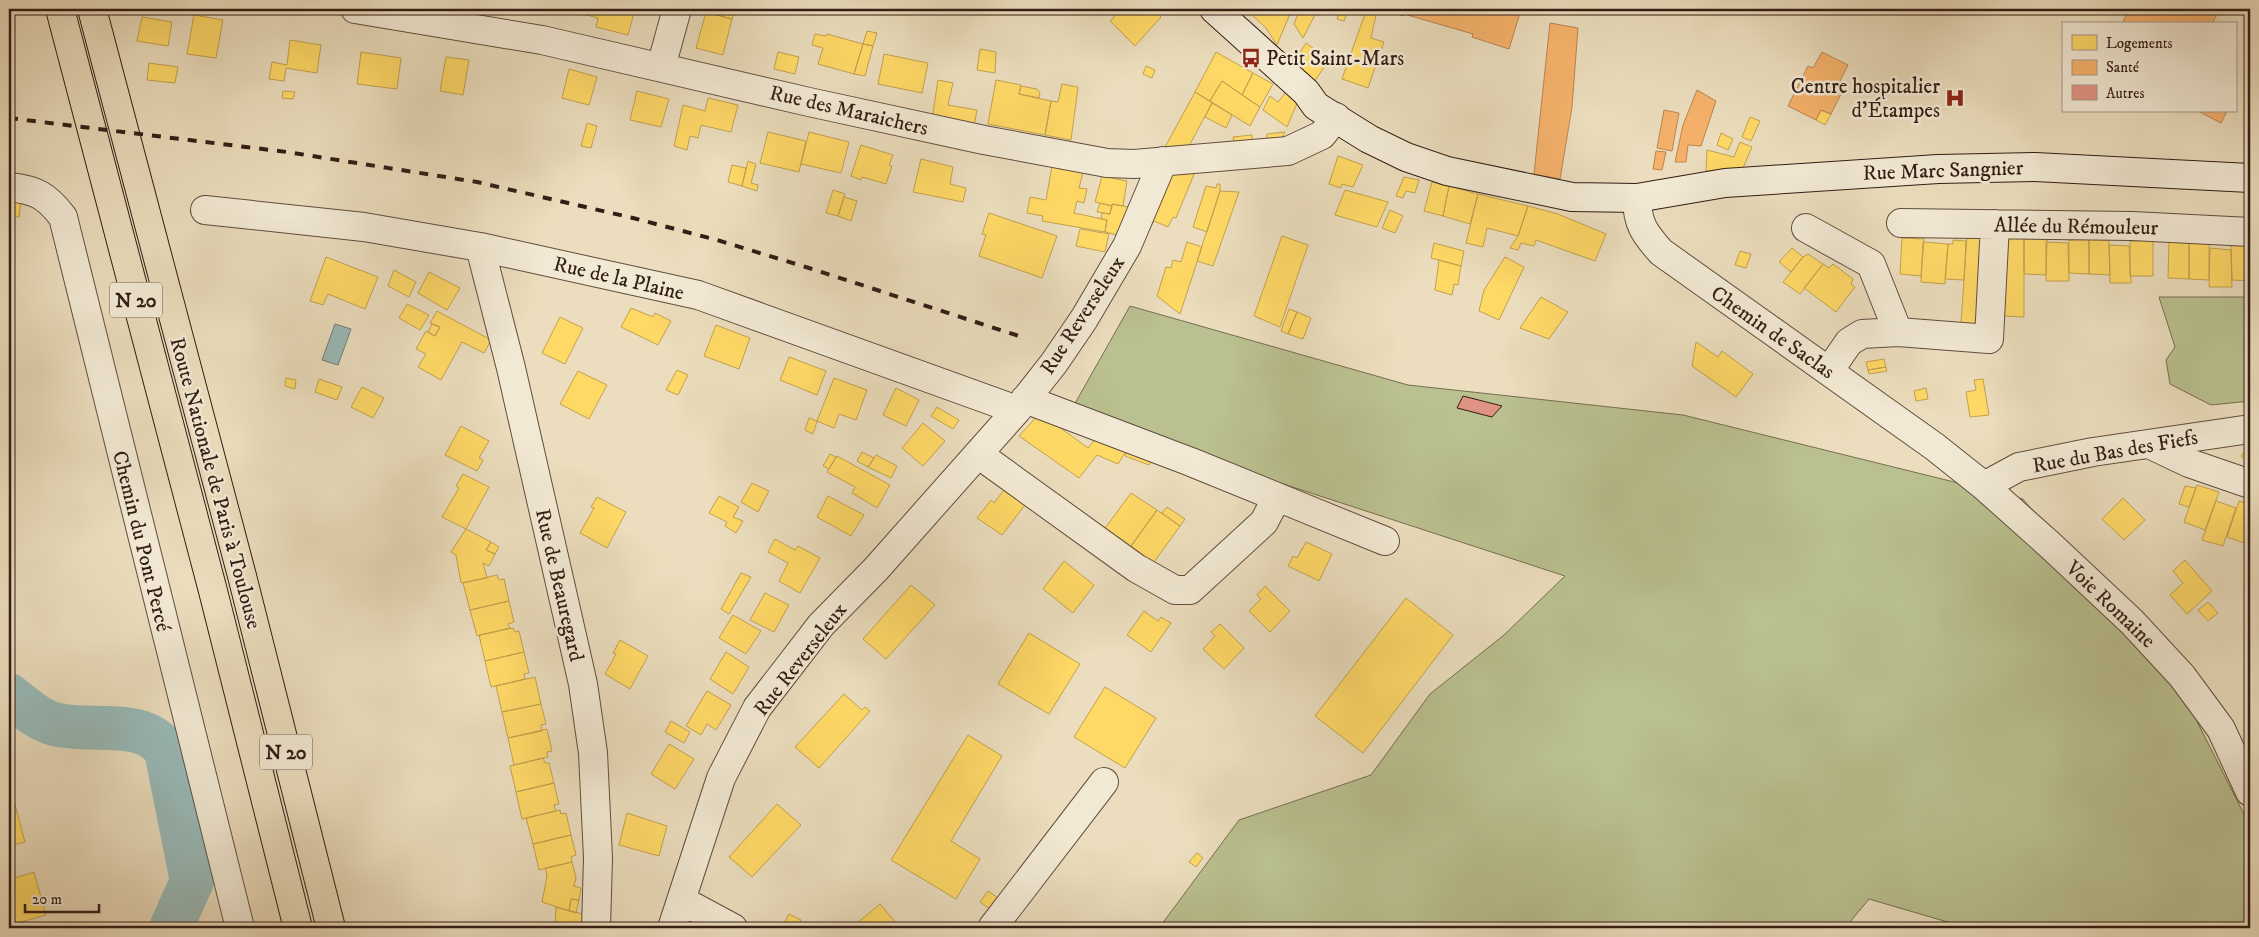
<svg xmlns="http://www.w3.org/2000/svg" width="2259" height="937" viewBox="0 0 2259 937" font-family="'IM FELL DW Pica',serif">
<style>
.green{fill:#bac08f;stroke:#766e52}
.water{fill:#99bab8;stroke:#707b77}
.homes{fill:#ffd966;stroke:#c2a14e}
.health{fill:#f6b26b;stroke:#bb8551}
.lines{fill:none;stroke-linecap:round;stroke-linejoin:round}
.river{stroke:#99bab8;stroke-width:44}
.building{fill:#e09382;stroke:#321d15}
.street-casing{stroke:#604d3f;stroke-width:30}
.secondary-casing{stroke:#321d15;stroke-width:30}
.primary-casing{stroke:#321d15;stroke-width:30}
.street{stroke:#f2e9d4;stroke-width:28}
.secondary{stroke:#f2e9d4;stroke-width:28}
.primary{stroke:#ebddbd;stroke-width:28}
.rail{stroke:#321d15;stroke-width:4;stroke-dasharray:9 9;stroke-linecap:butt}
.labels{text-anchor:middle;stroke-width:5;stroke-linejoin:round;paint-order:stroke}
.shield{fill:#f2e9d4;stroke:#6c5a4e;stroke-width:1}
.shield-label{font-size:20px;font-weight:bold;fill:#321d15}
.poi-label{font-size:21px;fill:#321d15;stroke:#f2e9d4;text-anchor:start}
.street-label{font-size:21px;fill:#321d15;stroke:#f2e9d4}
</style>
<rect width="100%" height="100%" fill="#ebddbd"/>
<filter id="stains"><feTurbulence type="fractalNoise" baseFrequency=".004" numOctaves="4"/><feColorMatrix values="0 0 0 0 .2 0 0 0 0 .09 0 0 0 0 .02 0 0 0 .5 -.17"/></filter>
<radialGradient id="worn" r=".72"><stop offset=".6" stop-color="#630" stop-opacity="0"/><stop offset="1" stop-color="#630" stop-opacity=".3"/></radialGradient>
<!-- green -->
<path class="green" d="M 2159,297 L 2250,297 L 2250,401 L 2211,405 L 2170,384 L 2166,360 L 2175,347 Z
M 1130,306 L 1408,385 L 1683,415 L 2023,499 L 2179,686 L 2250,826 L 2250,928 L 1968,928 L 1869,899 L 1845,928 L 1159,928 L 1239,820 L 1371,775 L 1430,694 L 1504,635 L 1565,576 L 1069,414 Z"/>
<!-- water -->
<path class="water" d="M 335,324 L 351,329 L 338,365 L 322,360 Z"/>
<!-- homes -->
<path class="homes" d="M 584,9 L 635,9 L 628,35 L 596,27 L 598,18 L 583,14 Z
M 707,9 L 735,9 L 732,19 L 706,12 Z
M 795,9 L 814,9 L 812,15 L 795,11 Z
M 1121,9 L 1153,9 L 1161,17 L 1135,46 L 1110,21 Z
M 1250,9 L 1292,9 L 1277,45 L 1266,28 L 1249,12 Z
M 1300,9 L 1318,9 L 1303,38 L 1294,24 Z
M 1340,9 L 1348,9 L 1344,21 L 1337,19 Z
M 1366,11 L 1376,15 L 1371,38 L 1384,42 L 1368,88 L 1342,79 Z
M 706,12 L 732,19 L 723,55 L 696,48 Z
M 194,15 L 223,20 L 216,58 L 187,54 Z
M 142,17 L 172,22 L 168,46 L 137,41 Z
M 867,31 L 877,33 L 873,46 L 863,44 Z
M 815,34 L 826,36 L 827,34 L 863,44 L 854,74 L 818,64 L 823,48 L 812,45 Z
M 290,40 L 321,45 L 317,73 L 286,68 L 284,81 L 269,79 L 272,62 L 287,65 Z
M 1306,43 L 1329,60 L 1314,82 L 1293,63 Z
M 863,44 L 873,46 L 865,76 L 854,74 Z
M 980,49 L 996,52 L 995,73 L 977,70 Z
M 361,52 L 401,58 L 397,89 L 357,84 Z
M 778,52 L 799,57 L 795,74 L 774,69 Z
M 1216,52 L 1253,73 L 1242,95 L 1222,81 L 1210,101 L 1195,92 Z
M 884,54 L 928,63 L 922,93 L 878,84 Z
M 446,57 L 469,60 L 463,95 L 440,91 Z
M 149,63 L 178,67 L 175,83 L 147,80 Z
M 1146,66 L 1155,70 L 1152,78 L 1143,74 Z
M 569,69 L 597,77 L 589,105 L 562,98 Z
M 1253,73 L 1273,84 L 1260,107 L 1242,95 Z
M 938,80 L 953,83 L 948,105 L 977,110 L 974,126 L 932,119 Z
M 996,80 L 1021,85 L 1019,94 L 1051,101 L 1045,135 L 988,124 Z
M 1222,81 L 1260,107 L 1250,126 L 1210,101 Z
M 1062,84 L 1078,87 L 1071,140 L 1045,135 L 1051,101 L 1058,102 Z
M 1021,86 L 1037,89 L 1040,93 L 1039,98 L 1019,94 Z
M 283,91 L 295,92 L 293,99 L 282,98 Z
M 637,91 L 669,99 L 661,127 L 630,120 Z
M 1287,91 L 1298,101 L 1287,127 L 1263,110 L 1270,96 L 1278,102 Z
M 1195,92 L 1212,103 L 1188,148 L 1164,149 Z
M 708,98 L 738,105 L 731,132 L 701,125 L 698,138 L 690,136 L 687,150 L 674,146 L 683,105 L 705,111 Z
M 1212,103 L 1232,115 L 1226,128 L 1205,117 Z
M 1821,110 L 1831,114 L 1825,125 L 1816,120 Z
M 1750,117 L 1760,121 L 1751,141 L 1742,137 Z
M 587,123 L 597,126 L 591,148 L 581,146 Z
M 768,132 L 806,141 L 799,172 L 760,163 Z
M 809,132 L 849,142 L 841,173 L 801,164 Z
M 1285,132 L 1282,138 L 1267,139 L 1267,134 Z
M 1721,133 L 1733,139 L 1728,150 L 1717,145 Z
M 1252,135 L 1252,140 L 1234,142 L 1233,137 Z
M 1740,142 L 1752,147 L 1743,168 L 1706,171 L 1707,150 L 1734,157 Z
M 861,145 L 893,155 L 889,165 L 892,166 L 886,184 L 862,177 L 861,180 L 851,176 Z
M 1338,156 L 1363,165 L 1353,187 L 1342,184 L 1341,188 L 1329,184 Z
M 921,159 L 953,167 L 950,184 L 966,188 L 963,202 L 913,192 Z
M 748,161 L 756,164 L 751,183 L 758,185 L 757,191 L 742,186 Z
M 732,165 L 746,168 L 742,186 L 728,182 Z
M 1052,166 L 1083,172 L 1079,188 L 1087,189 L 1084,203 L 1077,201 L 1074,213 L 1107,220 L 1105,232 L 1042,221 L 1043,216 L 1027,213 L 1030,197 L 1046,200 Z
M 1197,167 L 1176,218 L 1173,217 L 1168,227 L 1154,221 L 1151,226 L 1148,224 L 1170,173 Z
M 1102,176 L 1127,181 L 1123,206 L 1112,204 L 1112,206 L 1095,202 Z
M 1404,177 L 1419,180 L 1415,193 L 1406,191 L 1403,198 L 1396,196 Z
M 1432,182 L 1449,186 L 1443,216 L 1424,211 Z
M 1217,184 L 1220,184 L 1220,191 L 1207,232 L 1193,227 L 1206,186 L 1216,188 Z
M 1449,186 L 1478,194 L 1470,224 L 1443,216 Z
M 833,190 L 845,194 L 838,216 L 826,213 Z
M 1345,190 L 1388,202 L 1377,227 L 1335,215 Z
M 1220,191 L 1239,192 L 1213,266 L 1197,261 Z
M 1478,194 L 1528,206 L 1518,236 L 1487,228 L 1483,247 L 1466,243 Z
M 844,197 L 857,201 L 851,221 L 838,216 Z
M 9,200 L 21,201 L 19,217 L 9,216 Z
M 1100,203 L 1112,206 L 1110,214 L 1097,212 Z
M 1112,204 L 1134,208 L 1122,236 L 1105,232 L 1107,220 L 1101,219 L 1102,213 L 1110,214 Z
M 1528,206 L 1558,214 L 1606,234 L 1595,261 L 1536,240 L 1534,246 L 1521,243 L 1518,250 L 1510,248 L 1518,236 Z
M 1390,210 L 1403,216 L 1395,233 L 1382,228 Z
M 989,213 L 1057,236 L 1042,278 L 979,256 L 986,235 L 982,234 Z
M 1080,229 L 1109,234 L 1105,252 L 1076,246 Z
M 1967,235 L 1989,237 L 1984,326 L 1961,324 Z
M 2077,235 L 2089,235 L 2089,274 L 2069,273 L 2069,240 L 2077,240 Z
M 2089,235 L 2101,236 L 2102,240 L 2109,240 L 2110,275 L 2089,274 Z
M 1282,236 L 1308,245 L 1280,327 L 1254,316 Z
M 2024,236 L 2038,236 L 2038,239 L 2047,240 L 2046,275 L 2024,274 Z
M 2004,237 L 2024,237 L 2024,317 L 2004,316 Z
M 2139,237 L 2153,238 L 2153,276 L 2130,276 L 2130,241 L 2139,241 Z
M 1902,238 L 1924,239 L 1921,276 L 1900,274 Z
M 1953,240 L 1966,241 L 1964,280 L 1945,279 L 1948,244 L 1953,244 Z
M 2169,240 L 2189,240 L 2189,279 L 2168,278 Z
M 2189,240 L 2204,240 L 2204,244 L 2209,244 L 2209,280 L 2189,279 Z
M 1187,242 L 1202,247 L 1180,314 L 1157,296 L 1166,267 L 1171,268 L 1173,260 L 1181,262 Z
M 1923,242 L 1948,244 L 1945,284 L 1921,282 Z
M 2046,242 L 2068,243 L 2069,281 L 2046,281 Z
M 2239,242 L 2249,242 L 2250,281 L 2232,280 L 2231,245 L 2239,246 Z
M 1434,243 L 1464,251 L 1461,266 L 1431,258 Z
M 2109,245 L 2129,246 L 2131,283 L 2110,283 Z
M 1792,248 L 1803,257 L 1791,272 L 1779,262 Z
M 2210,248 L 2231,250 L 2232,287 L 2209,287 Z
M 1740,251 L 1751,254 L 1746,268 L 1735,265 Z
M 1808,254 L 1823,264 L 1800,294 L 1783,282 L 1803,257 Z
M 326,257 L 378,277 L 365,309 L 328,294 L 323,305 L 310,301 Z
M 1505,257 L 1524,267 L 1499,320 L 1479,311 L 1484,290 Z
M 1439,260 L 1461,266 L 1458,285 L 1454,284 L 1452,295 L 1435,290 Z
M 1823,264 L 1829,268 L 1833,264 L 1853,279 L 1851,284 L 1855,287 L 1836,312 L 1804,288 Z
M 394,270 L 416,282 L 409,297 L 388,286 Z
M 429,272 L 460,288 L 447,310 L 418,293 Z
M 1541,297 L 1568,312 L 1549,339 L 1520,328 Z
M 407,304 L 429,315 L 420,330 L 399,318 Z
M 631,308 L 653,317 L 655,313 L 671,321 L 658,345 L 621,327 Z
M 1289,309 L 1297,312 L 1288,334 L 1281,331 Z
M 437,311 L 491,340 L 484,353 L 462,342 L 441,380 L 418,367 L 426,354 L 416,349 L 426,331 L 435,336 L 440,327 L 430,323 Z
M 1297,312 L 1311,318 L 1303,339 L 1288,334 Z
M 560,317 L 583,328 L 565,364 L 542,353 Z
M 432,324 L 440,327 L 435,336 L 428,332 Z
M 716,325 L 750,338 L 739,369 L 704,356 Z
M 1696,342 L 1718,357 L 1722,351 L 1753,374 L 1736,397 L 1692,366 Z
M 789,357 L 826,371 L 817,395 L 780,380 Z
M 1884,359 L 1886,367 L 1868,370 L 1866,362 Z
M 1886,367 L 1887,371 L 1869,374 L 1868,370 Z
M 677,370 L 688,375 L 678,395 L 666,390 Z
M 578,371 L 607,385 L 589,419 L 560,404 Z
M 286,378 L 296,380 L 295,389 L 285,386 Z
M 834,378 L 867,390 L 856,420 L 839,414 L 834,428 L 817,421 Z
M 319,379 L 342,387 L 337,400 L 315,392 Z
M 1983,379 L 1989,415 L 1970,417 L 1966,392 L 1976,390 L 1974,380 Z
M 362,387 L 384,398 L 373,418 L 351,407 Z
M 896,388 L 919,400 L 906,426 L 883,415 Z
M 1926,388 L 1928,399 L 1916,401 L 1914,391 Z
M 937,407 L 959,420 L 953,429 L 931,416 Z
M 1040,413 L 1088,448 L 1099,435 L 1129,447 L 1118,464 L 1097,455 L 1079,478 L 1019,436 Z
M 809,418 L 817,421 L 813,434 L 805,430 Z
M 923,423 L 945,441 L 923,466 L 902,448 Z
M 461,426 L 489,441 L 479,458 L 483,460 L 477,471 L 445,455 Z
M 1129,447 L 1154,458 L 1149,465 L 1125,456 Z
M 2249,447 L 2250,448 L 2250,463 L 2241,456 Z
M 862,452 L 874,458 L 868,467 L 857,461 Z
M 830,454 L 836,457 L 829,469 L 823,466 Z
M 876,455 L 897,466 L 891,478 L 868,467 Z
M 837,456 L 890,485 L 877,508 L 852,493 L 855,487 L 827,472 Z
M 463,474 L 489,487 L 466,529 L 442,517 L 459,488 L 456,486 Z
M 752,483 L 769,491 L 758,512 L 741,502 Z
M 2197,485 L 2219,492 L 2205,530 L 2184,522 Z
M 1007,486 L 1028,501 L 1002,535 L 977,518 L 991,500 L 994,503 Z
M 2185,486 L 2196,488 L 2189,507 L 2179,504 Z
M 1131,493 L 1157,510 L 1129,549 L 1103,531 Z
M 719,496 L 739,507 L 733,517 L 743,521 L 736,533 L 725,526 L 727,522 L 709,513 Z
M 828,496 L 864,515 L 851,536 L 817,517 Z
M 597,497 L 626,512 L 607,548 L 580,533 L 594,508 L 591,507 Z
M 2123,498 L 2145,520 L 2124,540 L 2102,519 Z
M 2216,501 L 2236,508 L 2223,546 L 2202,540 Z
M 2239,501 L 2250,504 L 2250,526 L 2244,543 L 2227,537 Z
M 1167,507 L 1185,519 L 1180,526 L 1162,513 Z
M 1157,510 L 1180,526 L 1152,565 L 1129,549 Z
M 466,529 L 491,542 L 486,550 L 495,554 L 489,566 L 483,563 L 487,578 L 461,583 L 456,555 L 451,552 Z
M 775,539 L 795,550 L 798,546 L 820,558 L 800,593 L 779,581 L 788,563 L 768,552 Z
M 491,542 L 499,547 L 495,554 L 486,550 Z
M 1306,542 L 1332,554 L 1319,581 L 1288,566 L 1293,556 L 1297,558 Z
M 2185,560 L 2212,591 L 2187,614 L 2170,595 L 2183,583 L 2173,571 Z
M 1064,561 L 1094,585 L 1073,613 L 1043,589 Z
M 741,573 L 751,577 L 729,614 L 721,609 Z
M 497,575 L 499,580 L 504,579 L 509,601 L 470,610 L 463,583 Z
M 911,585 L 935,605 L 886,659 L 863,639 Z
M 1265,586 L 1290,611 L 1270,632 L 1249,611 L 1261,599 L 1257,595 Z
M 765,593 L 789,605 L 774,632 L 750,620 Z
M 1406,598 L 1453,635 L 1363,753 L 1315,716 Z
M 509,601 L 514,622 L 508,624 L 510,628 L 477,636 L 470,610 Z
M 2208,602 L 2218,613 L 2208,621 L 2198,610 Z
M 1144,611 L 1158,621 L 1161,617 L 1171,623 L 1151,652 L 1127,635 Z
M 733,615 L 761,631 L 746,654 L 719,638 Z
M 1220,624 L 1244,648 L 1224,669 L 1203,649 L 1215,636 L 1211,632 Z
M 513,628 L 515,632 L 519,631 L 524,652 L 485,661 L 479,635 Z
M 1029,633 L 1080,664 L 1049,714 L 998,684 Z
M 620,640 L 648,656 L 630,689 L 605,674 L 616,654 L 613,653 Z
M 524,652 L 529,673 L 524,674 L 525,679 L 491,687 L 485,661 Z
M 726,652 L 749,667 L 733,694 L 710,679 Z
M 535,677 L 541,704 L 502,712 L 496,686 Z
M 1105,687 L 1156,718 L 1125,768 L 1074,737 Z
M 707,691 L 731,705 L 716,730 L 707,724 L 701,735 L 686,726 Z
M 844,694 L 862,710 L 865,707 L 870,711 L 819,768 L 795,747 Z
M 541,704 L 546,724 L 541,725 L 542,731 L 508,738 L 502,712 Z
M 671,721 L 690,732 L 684,743 L 665,732 Z
M 547,729 L 552,751 L 547,752 L 548,757 L 514,765 L 508,738 Z
M 968,735 L 1002,756 L 951,841 L 980,859 L 956,899 L 891,860 Z
M 669,744 L 694,759 L 675,789 L 651,774 Z
M 543,758 L 545,763 L 549,763 L 554,783 L 516,792 L 510,766 Z
M 554,783 L 559,804 L 554,805 L 556,811 L 522,819 L 516,792 Z
M 14,801 L 25,842 L 9,846 L 9,803 Z
M 777,804 L 801,825 L 752,877 L 729,857 Z
M 560,810 L 561,814 L 566,813 L 571,835 L 533,844 L 526,818 Z
M 627,813 L 667,826 L 659,856 L 619,845 Z
M 571,835 L 576,855 L 571,857 L 572,862 L 539,870 L 533,844 Z
M 1197,853 L 1203,858 L 1196,867 L 1189,862 Z
M 180,861 L 182,873 L 174,874 L 172,862 Z
M 572,862 L 576,878 L 574,886 L 581,888 L 579,900 L 571,899 L 569,911 L 542,902 L 547,876 L 545,868 Z
M 34,872 L 46,915 L 14,924 L 9,907 L 9,880 Z
M 988,891 L 1004,902 L 996,913 L 980,902 Z
M 571,899 L 579,900 L 576,913 L 569,911 Z
M 880,904 L 900,928 L 851,928 Z
M 556,907 L 586,915 L 586,924 L 575,923 L 573,928 L 555,928 Z
M 789,914 L 801,920 L 797,928 L 788,928 L 783,926 Z"/>
<!-- health -->
<path class="health" d="M 1380,9 L 1507,9 L 1520,13 L 1509,49 L 1472,37 L 1473,34 L 1404,14 L 1404,16 Z
M 2129,9 L 2220,9 L 2212,24 L 2122,24 Z
M 1550,23 L 1578,28 L 1572,107 L 1560,179 L 1534,174 Z
M 1822,52 L 1848,65 L 1840,81 L 1846,84 L 1831,114 L 1821,110 L 1816,120 L 1788,106 L 1808,66 L 1813,68 Z
M 1697,90 L 1716,101 L 1701,146 L 1688,145 L 1686,162 L 1675,162 L 1683,125 Z
M 1664,110 L 1679,113 L 1672,151 L 1657,148 Z
M 2198,111 L 2227,111 L 2221,123 Z
M 1656,151 L 1666,152 L 1662,170 L 1653,169 Z"/>
<g class="lines">
<!-- river -->
<path class="river" d="M 9,695 C 23,706 37,719 54,724 C 90,734 144,716 166,751 L 192,881 L 171,928"/>
</g>
<!-- building -->
<path class="building" d="M 1463,396 L 1502,406 L 1492,417 L 1457,408 Z"/>
<g class="lines">
<defs>
<path id="street" d="M 355,9 L 542,40 L 809,102 L 984,140 L 1107,163 L 1134,164 L 1288,151 L 1322,135 L 1336,117
M 661,67 L 677,9
M 9,187 C 36,190 46,195 63,217 L 240,928
M 1637,198 C 1637,224 1645,234 1661,252 L 1935,447 L 1984,486 L 2050,545 L 2132,622 L 2182,676 L 2221,729 L 2250,792
M 205,210 L 364,227 L 480,247 L 698,295 L 1017,410
M 1901,223 L 2132,226 L 2250,232
M 1806,228 L 1871,264 L 1898,332
M 480,247 L 511,368 L 583,684 L 593,753 L 598,858 L 596,928
M 1829,371 L 1849,342 L 1862,334 L 1898,332 L 1989,339 L 1995,224
M 1025,399 L 1191,462 L 1385,541
M 2149,444 L 2189,463 L 2250,484
M 978,454 L 1136,568 L 1175,590 L 1190,590 L 1264,522 L 1277,497
M 1984,486 L 2019,467 L 2093,452 L 2250,429
M 681,900 L 733,928
M 672,928 L 721,778 L 757,708 L 821,625 L 876,569 L 1017,410 L 1054,363 L 1084,319 L 1127,246 L 1163,161
M 992,928 L 1104,782"/>
<path id="secondary" d="M 1214,9 L 1306,92 L 1316,106 L 1369,139 L 1406,157 L 1447,171 L 1572,197 L 1637,198 L 1725,183 L 1938,169 L 2035,167 L 2250,178"/>
<path id="primary" d="M 60,9 L 213,591 L 298,928
M 92,9 L 242,576 L 331,928"/>
</defs>
<!-- street casing -->
<use href="#street" class="street-casing"/>
<!-- secondary casing -->
<use href="#secondary" class="secondary-casing"/>
<!-- primary casing -->
<use href="#primary" class="primary-casing"/>
<!-- street -->
<use href="#street" class="street"/>
<!-- secondary -->
<use href="#secondary" class="secondary"/>
<!-- primary -->
<use href="#primary" class="primary"/>
<!-- rail -->
<path class="rail" d="M 9,118 L 287,152 L 477,182 L 633,218 L 717,240 L 809,268 L 1022,337"/>
</g>
<!-- icons -->
<defs>
<symbol id="bus-bare" viewBox="-9 -9 18 18"><path d="M-5-6H5V4H4V6H2V4H-2V6H-4V4H-5ZM-3.5-4V0h7V-4ZM-3.5 1.2v1.5H-2V1.2ZM2 1.2v1.5H3.5V1.2Z" fill="#8f2418" stroke="#f2e9d4" stroke-width="2.5" paint-order="stroke"/></symbol>
<symbol id="hospital-bare" viewBox="-9 -9 18 18"><path d="M-5-5h3v3.5h4V-5h3V5h-3V1.5h-4V5h-3Z" fill="#8f2418" stroke="#f2e9d4" stroke-width="2.5" paint-order="stroke"/></symbol>
</defs>
<g fill-rule="evenodd">
<use href="#bus-bare" x="1237" y="44" width="28" height="28"/>
<use href="#hospital-bare" x="1941" y="84" width="28" height="28"/>
</g>
<g class="labels">
<!-- shield labels -->
<g class="shield">
<rect x="110" y="282.5" width="52" height="35" rx="4"/>
<rect x="260" y="734.5" width="52" height="35" rx="4"/>
</g>
<g class="shield-label">
<text x="136" y="307">N 20</text>
<text x="286" y="759">N 20</text>
</g>
<!-- poi labels -->
<g class="poi-label">
<text x="1266" y="65">Petit Saint-Mars</text>
<text x="1940" y="93" text-anchor="end">Centre hospitalier<tspan x="1940" dy="24">d'Étampes</tspan></text>
</g>
<!-- street labels -->
<g class="street-label">
<text transform="translate(849 110) rotate(13)" y="7">Rue des Maraichers</text>
<text transform="translate(1943 170) rotate(-2)" y="7">Rue Marc Sangnier</text>
<text transform="translate(2076 226) rotate(1)" y="7">Allée du Rémouleur</text>
<text transform="translate(619 278) rotate(13)" y="7">Rue de la Plaine</text>
<text transform="translate(1082 315) rotate(-57)" y="7">Rue Reverseleux</text>
<text transform="translate(1773 332) rotate(35)" y="7">Chemin de Saclas</text>
<text transform="translate(2115 451) rotate(-10)" y="7">Rue du Bas des Fiefs</text>
<text transform="translate(216 483) rotate(75)" y="7">Route Nationale de Paris à Toulouse</text>
<text transform="translate(142 541) rotate(76)" y="7">Chemin du Pont Percé</text>
<text transform="translate(560 585) rotate(77)" y="7">Rue de Beauregard</text>
<text transform="translate(2111 604) rotate(44)" y="7">Voie Romaine</text>
<text transform="translate(800 659) rotate(-52)" y="7">Rue Reverseleux</text>
</g>
</g>
<!-- margin -->
<rect width="2259" height="937" fill="none" stroke="#ebddbd" stroke-width="30"/>
<rect x="10" y="10" width="2239" height="917" fill="none" stroke="#321d15" stroke-width="2.5"/>
<rect x="15" y="15" width="2229" height="907" fill="none" stroke="#321d15"/>
<!-- legend -->
<rect x="2062" y="22" width="175" height="90" fill="#f2e9d4" stroke="#a59788"/>
<rect x="2072" y="35" width="25" height="15" fill="#ffd966" stroke="#a59788"/>
<text x="2106" y="48" font-size="15" fill="#321d15">Logements</text>
<rect x="2072" y="60" width="25" height="15" fill="#f6b26b" stroke="#a59788"/>
<text x="2106" y="72" font-size="15" fill="#321d15">Santé</text>
<rect x="2072" y="85" width="25" height="15" fill="#e09382" stroke="#a59788"/>
<text x="2106" y="98" font-size="15" fill="#321d15">Autres</text>
<!-- scale -->
<path d="M25 904v8h74v-8" fill="none" stroke="#321d15" stroke-width="2.5"/>
<text x="32" y="904" font-size="15" fill="#321d15" stroke="#f2e9d4" stroke-width="4" paint-order="stroke">20 m</text>
<rect width="100%" height="100%" filter="url(#stains)"/>
<rect width="100%" height="100%" fill="url(#worn)"/>
</svg>
